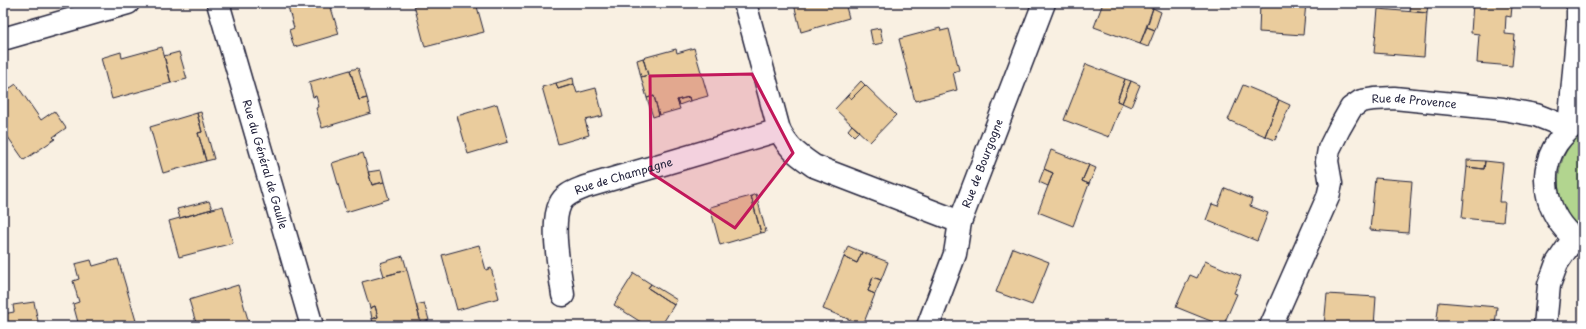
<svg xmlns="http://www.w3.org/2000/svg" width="1586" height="329" viewBox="0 0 1586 329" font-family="'Playpen Sans',sans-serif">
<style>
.green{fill:#b2d58f;stroke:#6a7c65}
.building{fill:#eacc9d;stroke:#22223b}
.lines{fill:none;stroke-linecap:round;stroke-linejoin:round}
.street-casing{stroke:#22223b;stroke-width:25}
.street{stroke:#fff;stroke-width:22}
.marked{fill:#c2185b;fill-opacity:0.2;stroke:#c2185b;stroke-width:3;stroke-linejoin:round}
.labels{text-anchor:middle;stroke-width:3.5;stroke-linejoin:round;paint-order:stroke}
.street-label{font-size:11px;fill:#22223b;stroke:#fff}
</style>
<rect width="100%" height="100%" fill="#f9f0e2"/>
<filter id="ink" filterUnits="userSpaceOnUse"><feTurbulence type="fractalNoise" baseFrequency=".025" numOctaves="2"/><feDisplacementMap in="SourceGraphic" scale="8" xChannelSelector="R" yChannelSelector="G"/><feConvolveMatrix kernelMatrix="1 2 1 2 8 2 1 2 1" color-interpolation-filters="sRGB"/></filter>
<g filter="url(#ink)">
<!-- green -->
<path class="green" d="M 1583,133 L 1583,232 C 1558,215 1552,182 1565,154 C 1568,147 1577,138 1583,133 Z"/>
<!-- building -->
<path class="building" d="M 287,3 L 348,3 L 331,8 L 339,34 L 294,47 L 289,30 L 294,28 Z
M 420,3 L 476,3 L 484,32 L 425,47 L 414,5 Z
M 796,3 L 845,3 L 849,18 L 801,32 L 794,4 Z
M 1103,3 L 1138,3 L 1153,8 L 1140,44 L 1094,27 Z
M 1260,3 L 1306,3 L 1303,35 L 1259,32 Z
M 1411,3 L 1428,3 L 1427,13 L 1410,11 Z
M 1473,3 L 1512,6 L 1511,17 L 1506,16 L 1505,34 L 1515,35 L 1512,66 L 1477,63 L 1479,34 L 1471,33 Z
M 1153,8 L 1161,12 L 1155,30 L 1147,27 Z
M 1378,9 L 1427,13 L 1424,57 L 1374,53 Z
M 1147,27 L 1155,30 L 1148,47 L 1140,44 Z
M 880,28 L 883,43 L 873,45 L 870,30 Z
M 940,28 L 941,31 L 949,29 L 959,70 L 953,72 L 957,90 L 915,101 L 899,39 Z
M 162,47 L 171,83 L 112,99 L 101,58 L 121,52 L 122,58 Z
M 694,48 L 708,96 L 690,101 L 689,97 L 677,100 L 680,109 L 659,115 L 654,96 L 647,98 L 641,77 L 648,75 L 643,58 L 676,49 L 677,53 Z
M 179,52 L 187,79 L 171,83 L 164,56 Z
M 643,58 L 648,75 L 641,77 L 637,60 Z
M 1086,64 L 1125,79 L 1117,101 L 1122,103 L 1109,137 L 1064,120 Z
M 358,68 L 367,98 L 359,100 L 350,70 Z
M 350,70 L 359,100 L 367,98 L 371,113 L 322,128 L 316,108 L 319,107 L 316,96 L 313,97 L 309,82 Z
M 573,78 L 574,84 L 558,89 L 556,83 Z
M 1125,79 L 1131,81 L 1122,103 L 1117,101 Z
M 861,81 L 865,85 L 851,99 L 848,95 Z
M 1131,81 L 1140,85 L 1131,107 L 1122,103 Z
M 556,83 L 558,89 L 574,84 L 577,93 L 596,88 L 603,116 L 585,120 L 589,135 L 558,144 L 542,87 Z
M 16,84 L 41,120 L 54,111 L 66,128 L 53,137 L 55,139 L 24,160 L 3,130 L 3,93 Z
M 865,85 L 896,115 L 870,142 L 835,109 L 848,95 L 851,99 Z
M 1243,85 L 1279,100 L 1265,136 L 1228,120 Z
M 654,96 L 659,115 L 653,117 L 647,98 Z
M 689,97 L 690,101 L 679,105 L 677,100 Z
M 1279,100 L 1290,105 L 1275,140 L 1265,136 Z
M 497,104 L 508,142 L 468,154 L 457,116 Z
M 201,112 L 214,159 L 206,161 L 198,133 L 202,132 L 197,113 Z
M 197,113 L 202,132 L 198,133 L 206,161 L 163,173 L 150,127 Z
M 852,125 L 859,131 L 854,136 L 848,130 Z
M 1051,150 L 1089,165 L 1082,181 L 1089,184 L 1073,226 L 1038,212 L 1053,173 L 1044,169 Z
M 363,153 L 372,185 L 384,182 L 389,199 L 346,212 L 332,163 Z
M 1467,160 L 1485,161 L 1484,169 L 1467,167 Z
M 1485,161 L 1503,163 L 1499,202 L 1505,202 L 1503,222 L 1462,218 L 1467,167 L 1484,169 Z
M 1089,165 L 1096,168 L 1089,184 L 1082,181 Z
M 1044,169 L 1053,173 L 1048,186 L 1039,182 Z
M 381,170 L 384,182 L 372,185 L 368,172 Z
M 1375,178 L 1412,181 L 1408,233 L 1370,230 Z
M 1225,188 L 1252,199 L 1250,206 L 1268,213 L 1257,241 L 1206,220 L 1212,204 L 1218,206 Z
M 756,194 L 766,232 L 761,233 L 751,196 Z
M 751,196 L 761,233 L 720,245 L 710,207 Z
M 209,201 L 212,209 L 180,218 L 177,209 Z
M 223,206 L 233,243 L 179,257 L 169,221 Z
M 479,245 L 486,270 L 491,268 L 499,298 L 457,310 L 442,255 Z
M 848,246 L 862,252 L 857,263 L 844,257 Z
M 1013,248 L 1049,262 L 1032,305 L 996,292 Z
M 862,252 L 888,262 L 881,280 L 873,277 L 868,291 L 875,294 L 863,325 L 823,309 L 844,257 L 857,263 Z
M 403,256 L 407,270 L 384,276 L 380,263 Z
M 118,259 L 136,321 L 119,326 L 79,326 L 73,304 L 79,302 L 73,281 L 79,279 L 75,264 L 91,260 L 93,266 Z
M 1205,261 L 1241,276 L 1234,293 L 1237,294 L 1223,326 L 1176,307 L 1190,275 L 1197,278 Z
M 407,270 L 421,323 L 409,326 L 374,326 L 372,319 L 378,317 L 375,306 L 370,308 L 362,282 Z
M 634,273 L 651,284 L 648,288 L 674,305 L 661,326 L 647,326 L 614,305 Z
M 873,277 L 881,280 L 875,294 L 868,291 Z
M 651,284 L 677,300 L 674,305 L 648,288 Z
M 238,285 L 249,323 L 238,326 L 197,326 L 189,300 Z
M 1327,294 L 1376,297 L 1374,326 L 1324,326 Z
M 34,302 L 39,326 L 3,326 L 3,314 L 14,312 L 13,305 Z
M 1439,302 L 1497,307 L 1495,326 L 1436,326 Z
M 424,303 L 429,320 L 421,323 L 416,305 Z
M 375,306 L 378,317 L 372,319 L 370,308 Z"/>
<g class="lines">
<defs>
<g id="street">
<path id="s1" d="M 218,3 L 312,326"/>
<path d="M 745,3 L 779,130 C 789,149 797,154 814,166 L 960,222"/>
<path d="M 3,39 L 128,3"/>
<path d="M 1583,118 C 1572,126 1564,133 1557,143 C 1534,177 1549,224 1583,244"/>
<path d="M 1569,128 L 1578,25 L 1578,3"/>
<path id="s2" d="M 563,295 C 560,271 550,225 560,204 C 564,194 576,191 585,187 L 779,130"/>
<path id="s3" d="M 928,326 L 955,254 L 960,222 L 1044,3"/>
<path id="s4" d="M 1271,326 L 1328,197 L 1331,184 L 1327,161 L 1329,149 L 1339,129 L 1351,108 L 1361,101 L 1374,99 L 1394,98 L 1503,109 L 1536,115 L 1569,128"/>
<path d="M 1545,326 L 1549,285 L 1557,263 L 1574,238"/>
</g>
</defs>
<!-- street casing -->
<use href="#street" class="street-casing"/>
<!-- street -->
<use href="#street" class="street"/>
</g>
</g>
<!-- marked area -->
<path class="marked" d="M 752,74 L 793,153 L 735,228 L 651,173 L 650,76 Z"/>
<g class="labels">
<!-- street labels -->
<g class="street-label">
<text dy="4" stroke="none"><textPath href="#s4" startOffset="302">Rue de Provence</textPath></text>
<text dy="4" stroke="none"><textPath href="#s1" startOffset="168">Rue du Général de Gaulle</textPath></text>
<text dy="4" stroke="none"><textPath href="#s3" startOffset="172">Rue de Bourgogne</textPath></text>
<text dy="4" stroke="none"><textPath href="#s2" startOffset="163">Rue de Champagne</textPath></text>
</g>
</g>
<!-- margin -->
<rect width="1586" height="329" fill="none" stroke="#fff" stroke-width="16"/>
<rect x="8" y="8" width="1570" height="313" fill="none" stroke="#22223b" stroke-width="1.5" filter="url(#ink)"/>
</svg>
